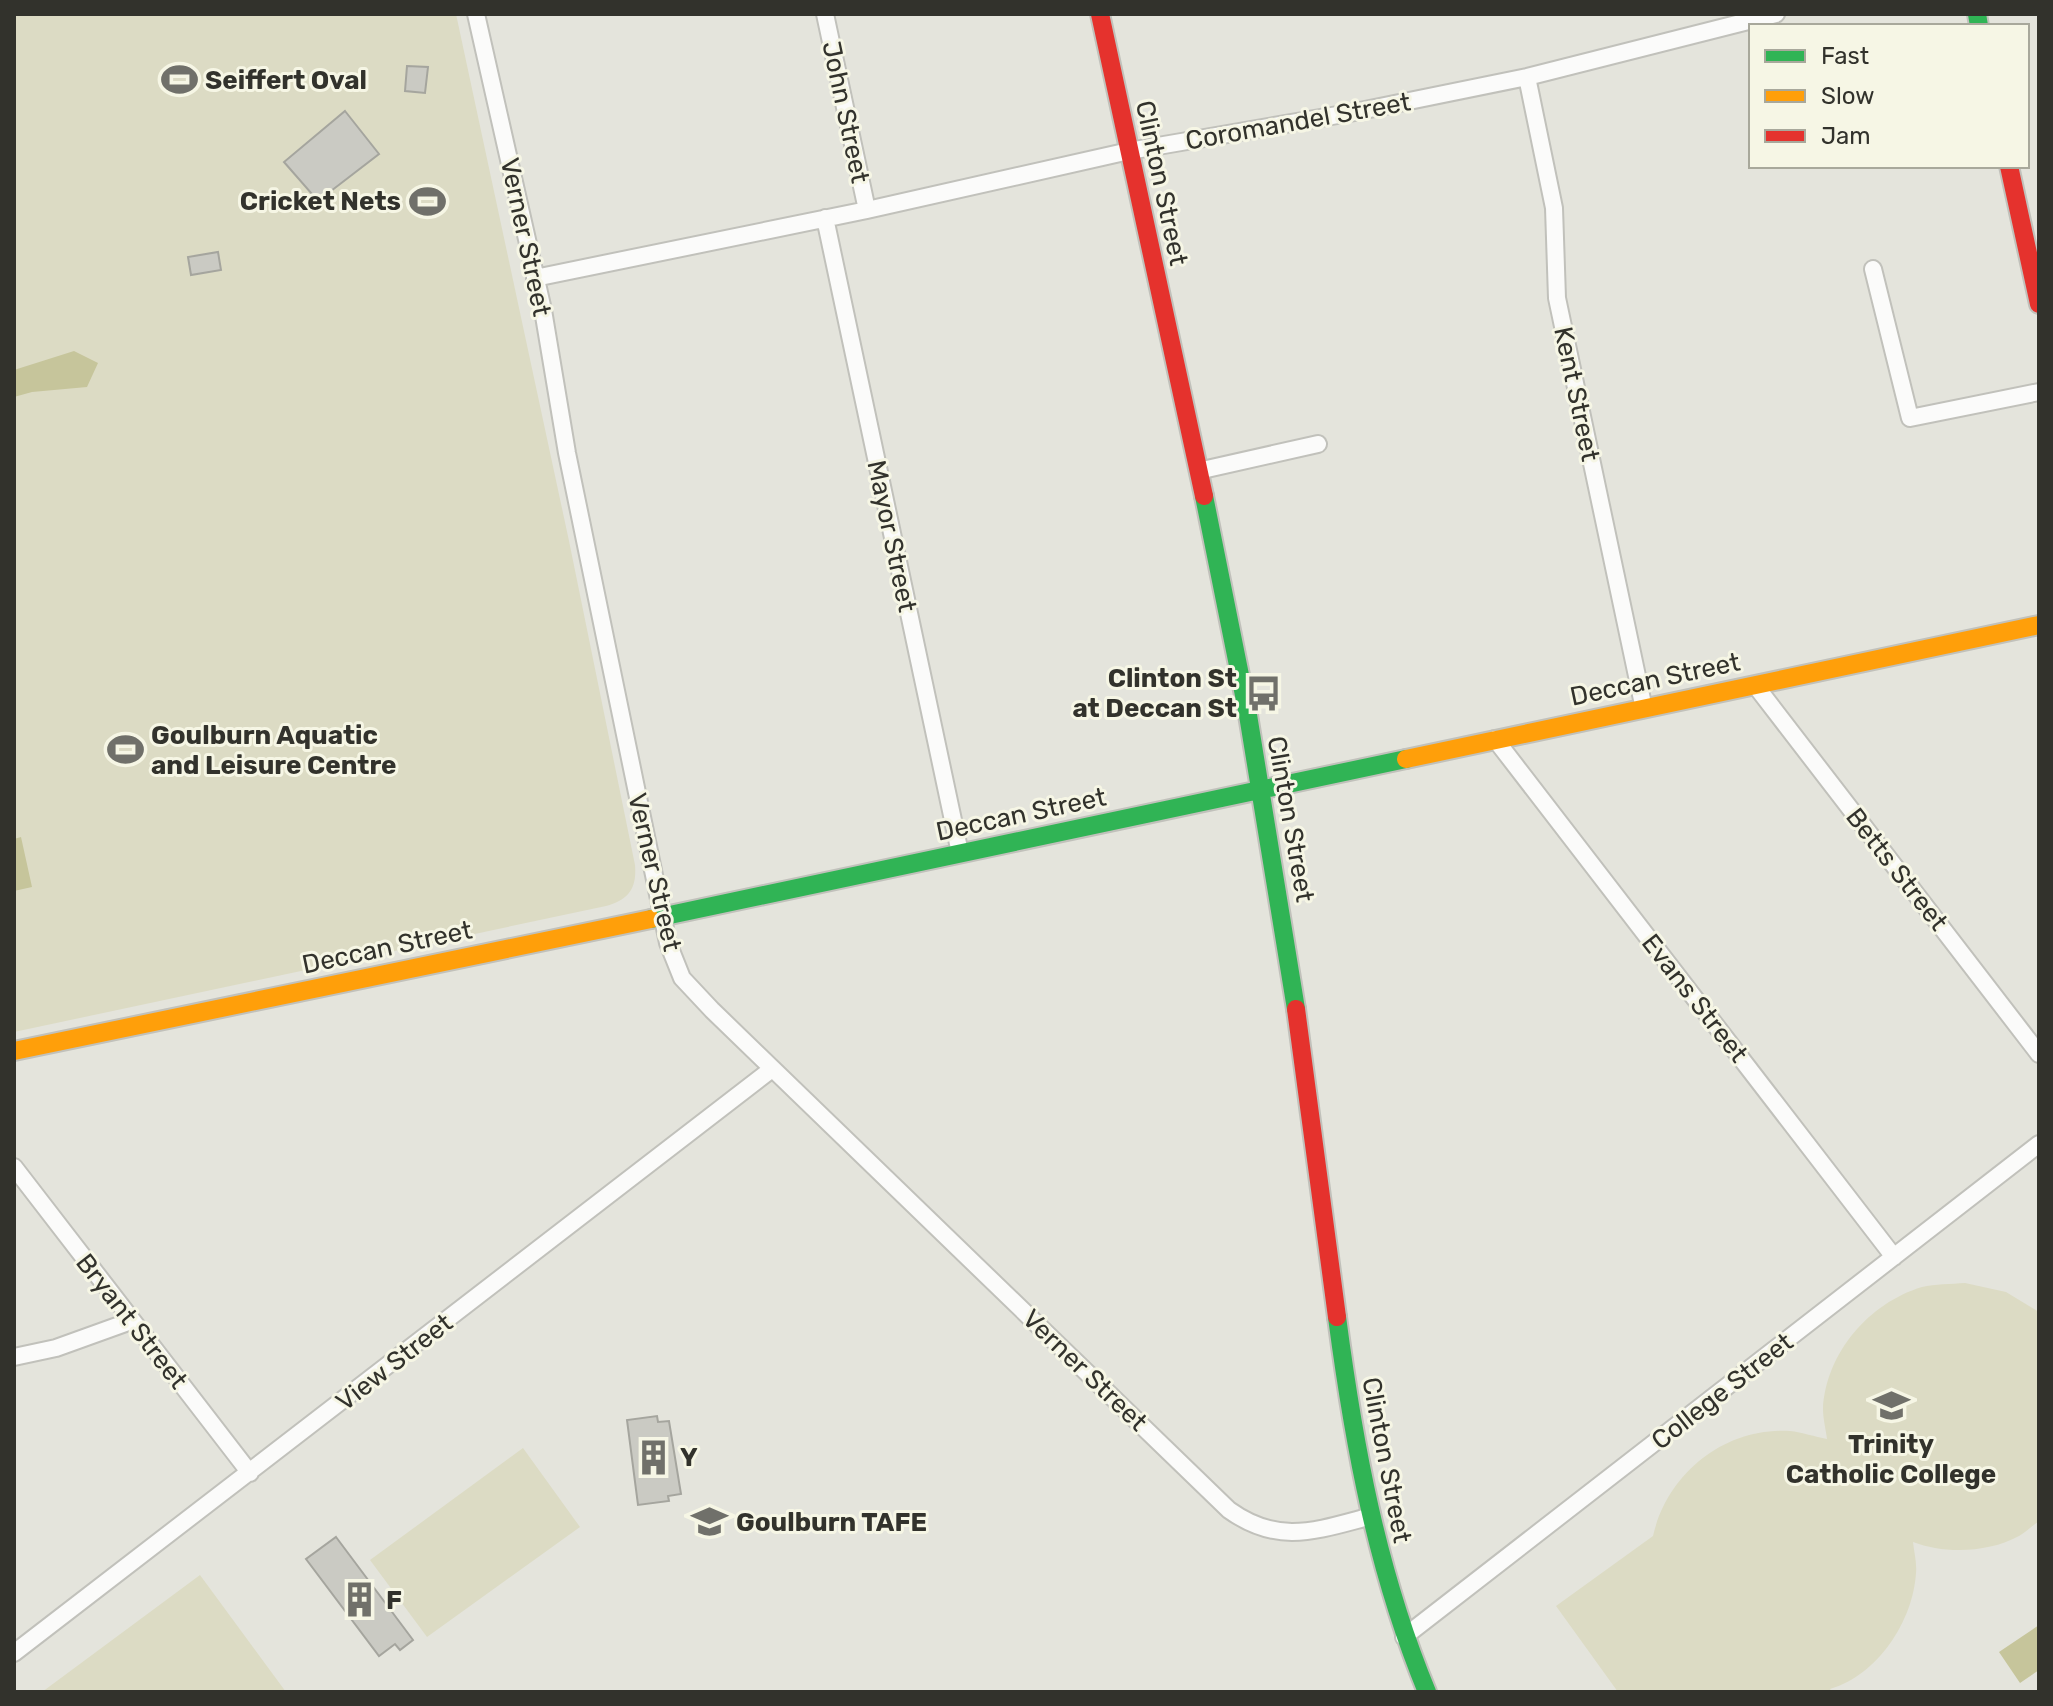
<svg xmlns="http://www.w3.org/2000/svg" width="2053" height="1706" viewBox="0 0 2053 1706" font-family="Rubik,sans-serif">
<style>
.green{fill:#dcdbc4}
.water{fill:#c6c59b}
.building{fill:#cacac3;stroke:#a5a59e;stroke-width:2}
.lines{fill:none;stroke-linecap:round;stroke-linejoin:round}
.street-casing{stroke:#c1c1bb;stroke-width:20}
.fast-casing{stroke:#c1c1bb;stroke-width:22}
.slow-casing{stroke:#c1c1bb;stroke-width:22}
.jam-casing{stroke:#c1c1bb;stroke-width:22}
.street{stroke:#fbfbfa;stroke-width:16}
.fast{stroke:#30b455;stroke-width:18}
.slow{stroke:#ff9f0a;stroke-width:18}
.jam{stroke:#e5322d;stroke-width:18}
.labels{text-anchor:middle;stroke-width:6;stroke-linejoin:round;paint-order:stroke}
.poi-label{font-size:26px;font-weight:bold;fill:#32322c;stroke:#f6f6e5;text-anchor:start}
.street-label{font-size:26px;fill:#32322c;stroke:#f6f6e5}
</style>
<rect width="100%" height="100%" fill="#e4e4dc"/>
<!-- green -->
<path class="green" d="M 14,14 L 456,14 L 569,541 L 635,865 C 637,889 628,900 606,906 L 14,1032 Z
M 1965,1283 L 2006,1292 L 2039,1312 L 2039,1521 C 2032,1526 2026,1532 2019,1536 C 1988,1553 1944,1554 1913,1542 C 1914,1552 1917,1563 1916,1573 C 1913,1621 1878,1675 1830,1689 L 1832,1692 L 1618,1692 L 1556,1606 L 1653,1536 C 1667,1474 1724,1427 1790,1431 C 1802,1432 1815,1437 1827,1439 C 1826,1430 1823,1419 1823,1409 C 1826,1353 1869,1303 1922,1287 C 1935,1284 1951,1284 1965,1283 Z
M 523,1448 L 580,1527 L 427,1637 L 370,1560 Z
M 200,1575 L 286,1692 L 42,1692 Z"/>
<!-- water -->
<path class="water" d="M 74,351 L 98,363 L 87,387 L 32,392 L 14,397 L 14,370 Z
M 21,837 L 32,887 L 14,891 L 14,839 Z
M 2039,1625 L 2039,1670 L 2020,1683 L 1999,1652 Z"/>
<!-- building -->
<path class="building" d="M 407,66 L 428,67 L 425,93 L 405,91 Z
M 345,111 L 379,154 L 318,201 L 284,162 Z
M 218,252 L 221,270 L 191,275 L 188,257 Z
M 657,1416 L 658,1422 L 669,1421 L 681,1494 L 668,1496 L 669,1501 L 638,1505 L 627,1420 Z
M 336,1537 L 413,1640 L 400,1650 L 395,1644 L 379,1656 L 306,1559 Z"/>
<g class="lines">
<defs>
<path id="street" d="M 476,14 L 543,310 L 567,453 L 668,943 L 682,978 L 712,1010 L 1229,1510 C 1278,1545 1315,1531 1368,1517
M 825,14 L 867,210
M 1527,77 L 1554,208 L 1557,298 L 1644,709
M 825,218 L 960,853
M 1873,269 L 1910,418 L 2039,392
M 535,278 L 867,210 L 1129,151 L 1355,112 L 1527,77 L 1776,14
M 1198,471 L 1318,444
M 1755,685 L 2039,1054
M 1495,739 L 1894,1257
M 14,1167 L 250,1473
M 14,1357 L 56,1348 L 131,1321
M 1404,1637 L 2039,1144
M 14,1653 L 772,1069"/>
<path id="fast" d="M 1977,14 L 1979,26
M 1204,496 L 1248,715 L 1296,1009
M 651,919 L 1406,759
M 1337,1317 C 1354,1446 1377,1571 1427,1692"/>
<path id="slow" d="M 1406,759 L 2039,625
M 14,1051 L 651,919"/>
<path id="jam" d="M 1100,14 L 1204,496
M 2009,166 L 2039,304
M 1296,1009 L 1337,1317"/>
</defs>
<!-- street casing -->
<use href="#street" class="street-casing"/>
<!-- fast casing -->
<use href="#fast" class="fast-casing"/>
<!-- slow casing -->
<use href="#slow" class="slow-casing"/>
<!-- jam casing -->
<use href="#jam" class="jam-casing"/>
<!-- street -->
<use href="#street" class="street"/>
<!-- fast -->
<use href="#fast" class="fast"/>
<!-- slow -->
<use href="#slow" class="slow"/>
<!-- jam -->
<use href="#jam" class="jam"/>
</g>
<!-- icons -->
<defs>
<symbol id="stadium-bare" viewBox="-9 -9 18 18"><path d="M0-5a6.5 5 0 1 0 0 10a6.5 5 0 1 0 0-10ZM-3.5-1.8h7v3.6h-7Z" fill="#70706a" stroke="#f6f6e5" stroke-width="2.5" paint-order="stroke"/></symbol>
<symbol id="bus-bare" viewBox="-9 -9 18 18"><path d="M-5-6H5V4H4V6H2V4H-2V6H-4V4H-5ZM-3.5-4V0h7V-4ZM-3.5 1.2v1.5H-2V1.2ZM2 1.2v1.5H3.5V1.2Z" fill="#70706a" stroke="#f6f6e5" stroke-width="2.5" paint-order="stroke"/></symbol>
<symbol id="school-bare" viewBox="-9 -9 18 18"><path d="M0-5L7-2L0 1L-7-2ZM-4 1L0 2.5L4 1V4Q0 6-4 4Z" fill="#70706a" stroke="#f6f6e5" stroke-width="2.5" paint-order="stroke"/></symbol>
<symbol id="building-bare" viewBox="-9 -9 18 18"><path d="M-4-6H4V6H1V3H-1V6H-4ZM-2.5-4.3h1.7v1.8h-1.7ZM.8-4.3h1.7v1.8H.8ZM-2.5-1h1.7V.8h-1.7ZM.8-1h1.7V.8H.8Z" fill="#70706a" stroke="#f6f6e5" stroke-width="2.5" paint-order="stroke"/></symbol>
<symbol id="university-bare" viewBox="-9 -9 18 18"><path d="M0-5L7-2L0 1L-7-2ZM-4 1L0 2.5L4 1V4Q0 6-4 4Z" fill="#70706a" stroke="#f6f6e5" stroke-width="2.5" paint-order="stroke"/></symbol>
</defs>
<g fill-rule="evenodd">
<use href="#stadium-bare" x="154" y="54" width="51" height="51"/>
<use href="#stadium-bare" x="402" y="176" width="51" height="51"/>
<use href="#bus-bare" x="1238" y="668" width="51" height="51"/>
<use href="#stadium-bare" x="100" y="724" width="51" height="51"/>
<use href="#school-bare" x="1866" y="1380" width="51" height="51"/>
<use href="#building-bare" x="628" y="1432" width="51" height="51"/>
<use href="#university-bare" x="684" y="1496" width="51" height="51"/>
<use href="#building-bare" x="334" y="1574" width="51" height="51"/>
</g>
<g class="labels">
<!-- poi labels -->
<g class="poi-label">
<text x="205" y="89">Seiffert Oval</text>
<text x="401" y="210" text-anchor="end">Cricket Nets</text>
<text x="1237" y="687" text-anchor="end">Clinton St<tspan x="1237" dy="30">at Deccan St</tspan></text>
<text x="151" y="744">Goulburn Aquatic<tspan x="151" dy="30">and Leisure Centre</tspan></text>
<text x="1891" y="1453" text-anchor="middle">Trinity<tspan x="1891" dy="30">Catholic College</tspan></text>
<text x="680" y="1466">Y</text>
<text x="736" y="1531">Goulburn TAFE</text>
<text x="386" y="1609">F</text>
</g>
<!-- street labels -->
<g class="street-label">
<text transform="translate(846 112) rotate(78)" y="9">John Street</text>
<text transform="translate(1298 121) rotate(-10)" y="9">Coromandel Street</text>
<text transform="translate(1162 183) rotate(78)" y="9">Clinton Street</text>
<text transform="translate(526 237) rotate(78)" y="9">Verner Street</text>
<text transform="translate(1577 394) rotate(78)" y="9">Kent Street</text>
<text transform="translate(892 536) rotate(78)" y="9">Mayor Street</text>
<text transform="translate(1655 679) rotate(-12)" y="9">Deccan Street</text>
<text transform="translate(1021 814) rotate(-12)" y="9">Deccan Street</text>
<text transform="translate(1291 819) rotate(80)" y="9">Clinton Street</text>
<text transform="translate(1897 869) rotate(52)" y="9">Betts Street</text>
<text transform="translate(655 872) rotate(77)" y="9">Verner Street</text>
<text transform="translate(387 947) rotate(-12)" y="9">Deccan Street</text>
<text transform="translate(1695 998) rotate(52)" y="9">Evans Street</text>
<text transform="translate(132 1321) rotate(52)" y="9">Bryant Street</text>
<text transform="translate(394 1362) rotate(-38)" y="9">View Street</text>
<text transform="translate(1085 1370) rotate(44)" y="9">Verner Street</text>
<text transform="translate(1722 1391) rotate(-38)" y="9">College Street</text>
<text transform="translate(1387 1460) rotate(79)" y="9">Clinton Street</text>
</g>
</g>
<!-- border -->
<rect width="2053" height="1706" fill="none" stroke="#32322c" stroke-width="32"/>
<!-- legend -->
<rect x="1749" y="24" width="280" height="144" fill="#f6f6e5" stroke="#a8a89b" stroke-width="2"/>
<rect x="1765" y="50" width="40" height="12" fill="#30b455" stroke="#a8a89b" stroke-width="2"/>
<text x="1821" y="64" font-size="24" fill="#32322c">Fast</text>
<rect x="1765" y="90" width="40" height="12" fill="#ff9f0a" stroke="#a8a89b" stroke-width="2"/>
<text x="1821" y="104" font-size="24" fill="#32322c">Slow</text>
<rect x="1765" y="130" width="40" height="12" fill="#e5322d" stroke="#a8a89b" stroke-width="2"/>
<text x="1821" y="144" font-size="24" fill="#32322c">Jam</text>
</svg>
